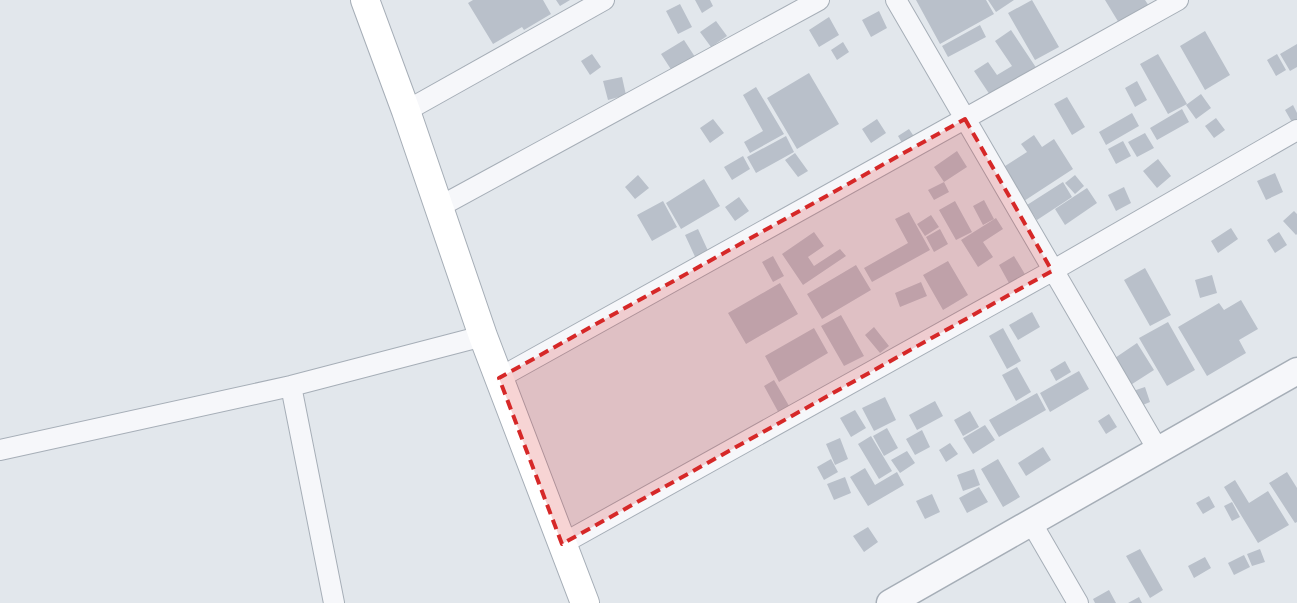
<svg xmlns="http://www.w3.org/2000/svg" width="1297" height="603" viewBox="0 0 1297 603" font-family="'Nunito Sans',sans-serif">
<style>
.building{fill:#b9c0ca}
.lines{fill:none;stroke-linecap:round;stroke-linejoin:round}
.minor-casing{stroke:#a6aeb7;stroke-width:22}
.tertiary-casing{stroke:#a6aeb7;stroke-width:29}
.secondary-casing{stroke:#a6aeb7;stroke-width:30}
.minor{stroke:#f6f7fa;stroke-width:20}
.tertiary{stroke:#f6f7fa;stroke-width:26}
.secondary{stroke:#fff;stroke-width:28}
.marked{fill:#d62828;fill-opacity:0.2;stroke:#d62828;stroke-width:4;stroke-dasharray:10 6;stroke-linejoin:round}
</style>
<rect width="100%" height="100%" fill="#e2e7ec"/>
<!-- building -->
<path class="building" d="M 473,0 L 543,0 L 551,14 L 524,30 L 522,27 L 493,44 L 468,3 Z
M 556,0 L 570,0 L 560,6 Z
M 695,0 L 710,0 L 713,6 L 702,13 Z
M 916,0 L 986,0 L 994,14 L 940,44 Z
M 988,0 L 1014,0 L 996,12 Z
M 1032,0 L 1059,47 L 1035,60 L 1008,13 Z
M 1105,0 L 1145,0 L 1149,6 L 1119,23 Z
M 680,4 L 692,27 L 678,34 L 666,11 Z
M 879,11 L 887,28 L 871,37 L 862,20 Z
M 829,17 L 839,35 L 819,47 L 809,30 Z
M 716,21 L 727,36 L 711,47 L 700,32 Z
M 980,25 L 986,37 L 948,57 L 942,46 Z
M 1011,30 L 1037,69 L 992,98 L 974,71 L 988,62 L 997,75 L 1012,66 L 995,41 Z
M 1205,31 L 1230,75 L 1205,90 L 1180,46 Z
M 684,40 L 697,60 L 674,74 L 661,54 Z
M 843,42 L 849,52 L 837,60 L 831,50 Z
M 1297,44 L 1297,67 L 1290,71 L 1280,54 Z
M 592,54 L 601,67 L 590,75 L 581,61 Z
M 1158,54 L 1187,104 L 1168,114 L 1140,64 Z
M 1277,54 L 1286,70 L 1276,76 L 1267,60 Z
M 809,73 L 839,124 L 797,149 L 767,98 Z
M 622,77 L 626,95 L 608,100 L 603,81 Z
M 1137,81 L 1147,100 L 1135,107 L 1125,88 Z
M 756,87 L 784,134 L 750,153 L 744,142 L 763,131 L 743,95 Z
M 1201,94 L 1211,108 L 1196,119 L 1186,105 Z
M 1067,97 L 1085,127 L 1072,135 L 1054,104 Z
M 1293,105 L 1297,113 L 1297,122 L 1293,124 L 1285,110 Z
M 1182,109 L 1189,122 L 1157,140 L 1150,128 Z
M 1132,113 L 1139,126 L 1106,145 L 1099,132 Z
M 1216,118 L 1225,130 L 1214,138 L 1205,126 Z
M 713,119 L 724,133 L 710,143 L 700,128 Z
M 877,119 L 886,133 L 871,143 L 862,129 Z
M 909,129 L 917,141 L 905,148 L 898,136 Z
M 1145,133 L 1154,148 L 1137,157 L 1128,142 Z
M 1034,135 L 1042,147 L 1054,139 L 1073,169 L 1024,201 L 1002,168 L 1027,152 L 1021,144 Z
M 786,136 L 794,152 L 756,173 L 747,157 Z
M 1123,141 L 1131,156 L 1116,164 L 1108,149 Z
M 957,151 L 967,167 L 944,182 L 934,167 Z
M 795,153 L 808,171 L 798,177 L 785,160 Z
M 743,156 L 750,169 L 732,180 L 724,167 Z
M 1158,159 L 1171,176 L 1157,188 L 1143,171 Z
M 1275,173 L 1283,192 L 1266,200 L 1257,181 Z
M 638,175 L 649,188 L 635,199 L 625,187 Z
M 1075,175 L 1084,186 L 1075,194 L 1065,183 Z
M 704,179 L 720,206 L 681,229 L 666,203 Z
M 944,182 L 949,192 L 934,200 L 928,190 Z
M 1063,182 L 1072,197 L 1037,220 L 1027,205 Z
M 1124,187 L 1131,203 L 1116,211 L 1108,195 Z
M 1087,188 L 1097,203 L 1065,225 L 1055,209 Z
M 739,197 L 749,211 L 735,221 L 725,207 Z
M 984,200 L 994,219 L 983,225 L 973,206 Z
M 663,201 L 677,227 L 652,241 L 637,215 Z
M 955,201 L 972,232 L 956,240 L 939,210 Z
M 1294,211 L 1297,214 L 1297,234 L 1296,235 L 1283,221 Z
M 909,212 L 930,250 L 872,282 L 864,268 L 908,243 L 895,219 Z
M 931,215 L 939,227 L 925,236 L 917,224 Z
M 996,218 L 1003,229 L 983,242 L 993,257 L 978,267 L 961,240 Z
M 1231,228 L 1238,239 L 1218,253 L 1211,241 Z
M 698,229 L 710,255 L 697,261 L 685,235 Z
M 940,229 L 948,244 L 934,252 L 926,237 Z
M 814,232 L 824,246 L 808,257 L 814,266 L 840,249 L 846,256 L 803,285 L 782,254 Z
M 1279,232 L 1287,245 L 1275,253 L 1267,240 Z
M 773,256 L 784,276 L 773,282 L 762,262 Z
M 1014,256 L 1026,276 L 1010,285 L 999,265 Z
M 948,261 L 968,295 L 943,310 L 923,275 Z
M 856,265 L 871,290 L 822,319 L 807,294 Z
M 1145,268 L 1171,315 L 1150,326 L 1124,280 Z
M 1212,275 L 1217,293 L 1200,298 L 1195,280 Z
M 921,282 L 927,296 L 900,307 L 895,293 Z
M 780,283 L 798,314 L 746,344 L 728,313 Z
M 1241,300 L 1258,329 L 1239,340 L 1246,353 L 1207,376 L 1178,327 L 1219,303 L 1224,310 Z
M 1032,312 L 1040,327 L 1018,340 L 1009,325 Z
M 841,315 L 864,356 L 844,366 L 821,326 Z
M 1168,322 L 1195,370 L 1167,386 L 1139,338 Z
M 874,327 L 889,346 L 880,353 L 865,335 Z
M 814,328 L 828,353 L 779,382 L 765,356 Z
M 1003,328 L 1021,361 L 1007,369 L 989,336 Z
M 1137,343 L 1154,370 L 1129,386 L 1112,360 Z
M 1065,361 L 1071,372 L 1056,381 L 1050,370 Z
M 1017,367 L 1031,392 L 1016,401 L 1002,375 Z
M 1079,371 L 1089,389 L 1050,412 L 1040,393 Z
M 774,380 L 792,411 L 781,417 L 764,386 Z
M 1145,387 L 1150,402 L 1138,407 L 1133,391 Z
M 1037,393 L 1046,410 L 999,437 L 989,420 Z
M 885,397 L 896,420 L 874,431 L 862,408 Z
M 935,401 L 943,416 L 917,430 L 909,415 Z
M 855,410 L 866,428 L 851,437 L 840,418 Z
M 970,411 L 979,427 L 963,436 L 954,420 Z
M 1109,414 L 1117,427 L 1106,434 L 1098,421 Z
M 985,425 L 995,440 L 973,454 L 963,438 Z
M 887,428 L 898,448 L 884,456 L 873,436 Z
M 922,430 L 930,447 L 915,455 L 906,439 Z
M 871,436 L 892,471 L 879,479 L 858,444 Z
M 840,438 L 848,459 L 835,465 L 826,444 Z
M 950,443 L 958,454 L 946,462 L 939,450 Z
M 1043,447 L 1051,460 L 1026,476 L 1018,463 Z
M 907,451 L 915,463 L 900,473 L 891,460 Z
M 831,459 L 838,472 L 824,480 L 817,467 Z
M 998,459 L 1020,497 L 1003,507 L 981,469 Z
M 865,468 L 875,485 L 897,472 L 904,485 L 868,506 L 850,477 Z
M 974,469 L 980,485 L 963,491 L 957,475 Z
M 1287,472 L 1297,488 L 1297,522 L 1295,523 L 1269,483 Z
M 845,477 L 851,493 L 834,500 L 827,484 Z
M 1235,480 L 1249,503 L 1268,491 L 1289,525 L 1258,543 L 1224,487 Z
M 979,487 L 988,502 L 967,513 L 959,498 Z
M 932,494 L 940,512 L 925,519 L 916,501 Z
M 1209,496 L 1215,507 L 1203,514 L 1196,503 Z
M 1232,502 L 1240,517 L 1232,521 L 1224,506 Z
M 868,527 L 878,542 L 864,552 L 853,536 Z
M 1140,549 L 1163,590 L 1150,598 L 1126,556 Z
M 1260,549 L 1265,562 L 1252,566 L 1247,554 Z
M 1244,555 L 1250,567 L 1234,575 L 1228,563 Z
M 1205,557 L 1211,568 L 1194,578 L 1188,566 Z
M 1109,590 L 1116,603 L 1095,603 L 1093,599 Z
M 1139,597 L 1142,603 L 1128,603 Z"/>
<g class="lines">
<defs>
<path id="minor" d="M 896,0 L 1158,450
M 406,111 L 604,0
M 439,207 L 819,0
M 499,378 L 1178,0
M 291,386 L 334,603
M 0,450 L 291,386 L 483,336
M 1031,522 L 1078,603
M 562,544 L 1052,271 L 1297,130"/>
<path id="tertiary" d="M 890,603 L 1297,371"/>
<path id="secondary" d="M 365,0 L 406,111 L 483,336 L 585,603"/>
</defs>
<!-- minor casing -->
<use href="#minor" class="minor-casing"/>
<!-- tertiary casing -->
<use href="#tertiary" class="tertiary-casing"/>
<!-- secondary casing -->
<use href="#secondary" class="secondary-casing"/>
<!-- minor -->
<use href="#minor" class="minor"/>
<!-- tertiary -->
<use href="#tertiary" class="tertiary"/>
<!-- secondary -->
<use href="#secondary" class="secondary"/>
</g>
<!-- marked area -->
<path class="marked" d="M 965,119 L 1052,271 L 562,544 L 499,378 Z"/>
</svg>
